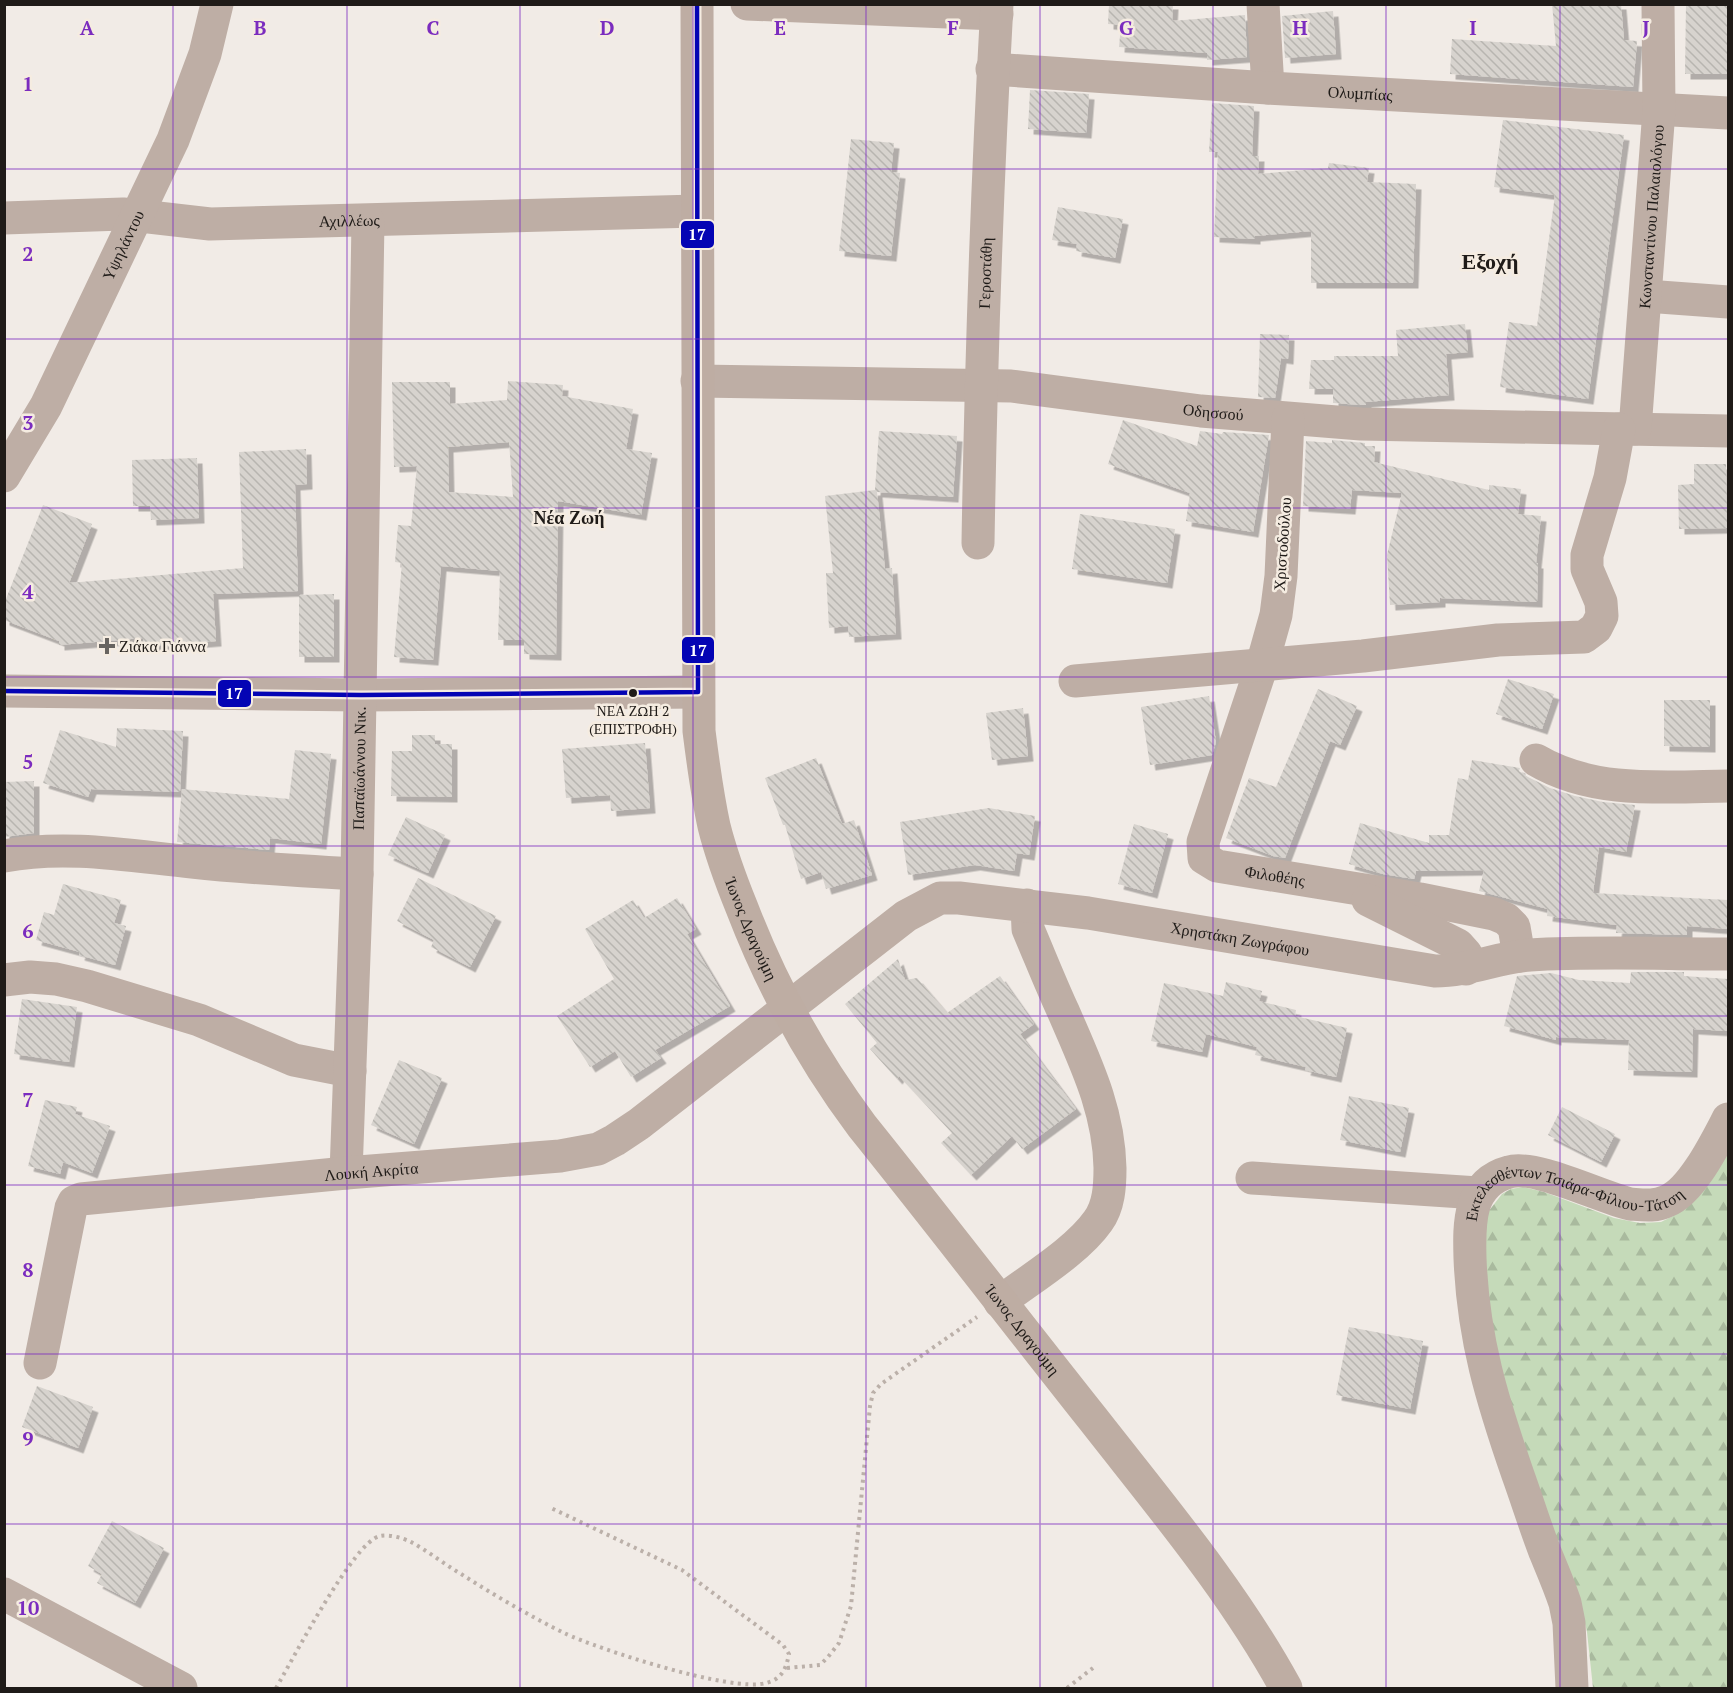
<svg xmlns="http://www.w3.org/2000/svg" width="1733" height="1693" viewBox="0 0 1733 1693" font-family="'PT Serif',serif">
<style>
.forest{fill:url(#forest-firs)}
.building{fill:url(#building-back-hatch);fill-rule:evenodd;filter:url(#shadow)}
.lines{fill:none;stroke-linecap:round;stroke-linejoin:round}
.path{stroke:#bbb0a9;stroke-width:4;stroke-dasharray:3 4.5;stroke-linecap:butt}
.minor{stroke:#beaea5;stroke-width:33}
.major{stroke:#beada3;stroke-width:33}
.bus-1-casing{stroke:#f5ece1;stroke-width:9}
.bus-1{stroke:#0404b4;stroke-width:4.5}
.grid{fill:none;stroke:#7b2cbf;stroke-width:1.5;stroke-opacity:0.55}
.poi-dot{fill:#686460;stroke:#f5ece1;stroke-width:2}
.bus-dot{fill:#1f1b18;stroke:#f5ece1;stroke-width:2}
.labels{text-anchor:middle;stroke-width:5;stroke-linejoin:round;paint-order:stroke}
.bus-label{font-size:14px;fill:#1f1b18;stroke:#f5ece1}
.street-label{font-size:16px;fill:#1f1b18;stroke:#f5ece1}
.poi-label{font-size:16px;fill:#1f1b18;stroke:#f5ece1;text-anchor:start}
.neighbourhood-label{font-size:18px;font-weight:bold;fill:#1f1b18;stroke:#f5ece1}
.district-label{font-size:22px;font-weight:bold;fill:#1f1b18;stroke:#f5ece1}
.grid-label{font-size:20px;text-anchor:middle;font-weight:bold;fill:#7b2cbf;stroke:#f5ece1;stroke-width:5;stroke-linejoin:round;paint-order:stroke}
.line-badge{stroke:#f5ece1;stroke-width:2}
.badge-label{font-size:16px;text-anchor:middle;font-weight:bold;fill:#fff}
</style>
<defs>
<pattern id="forest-firs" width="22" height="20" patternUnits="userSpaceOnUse" patternTransform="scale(1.5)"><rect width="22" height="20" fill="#c5dab9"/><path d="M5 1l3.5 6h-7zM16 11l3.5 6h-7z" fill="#a9ba9e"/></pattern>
<pattern id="building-back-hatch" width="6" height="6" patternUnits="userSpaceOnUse" patternTransform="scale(1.5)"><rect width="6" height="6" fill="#d7d3ce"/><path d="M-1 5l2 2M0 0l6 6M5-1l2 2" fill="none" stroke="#b8b5b0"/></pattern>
<filter id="shadow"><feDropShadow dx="5.5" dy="5.5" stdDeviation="0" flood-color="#0004"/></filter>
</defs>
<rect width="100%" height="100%" fill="#f1ebe6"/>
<!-- forest -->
<path class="forest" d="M 1728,1142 L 1728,1688 L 1593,1688 L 1587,1632 L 1579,1599 L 1502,1397 L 1481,1254 L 1488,1212 L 1502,1194 L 1511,1189 L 1523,1187 L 1544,1192 L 1614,1218 L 1640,1223 L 1661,1222 L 1673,1216 L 1688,1204 Z"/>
<!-- building -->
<path class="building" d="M 1109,4 L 1173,4 L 1172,21 L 1245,15 L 1247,57 L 1207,60 L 1207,53 L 1119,47 L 1121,25 L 1108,24 Z
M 1552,4 L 1621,4 L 1624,40 L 1637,41 L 1633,87 L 1450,74 L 1452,39 L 1556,46 Z
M 1686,4 L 1728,4 L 1728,74 L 1685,74 Z
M 1333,11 L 1336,54 L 1285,58 L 1282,16 Z
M 1030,90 L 1089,94 L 1086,133 L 1028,129 Z
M 1212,103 L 1254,106 L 1252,156 L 1259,156 L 1258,174 L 1328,168 L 1329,163 L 1369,168 L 1367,182 L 1416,184 L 1413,283 L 1311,283 L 1311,231 L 1255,236 L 1255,239 L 1214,237 L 1218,152 L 1209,152 Z
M 1503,120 L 1624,135 L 1588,399 L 1500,387 L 1509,322 L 1537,326 L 1555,195 L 1494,187 Z
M 851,139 L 894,143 L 891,172 L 900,173 L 891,256 L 839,251 Z
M 1058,207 L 1123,219 L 1115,258 L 1076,251 L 1077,244 L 1052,240 Z
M 1465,324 L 1468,352 L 1446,354 L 1449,395 L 1366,402 L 1366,405 L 1362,405 L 1333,403 L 1333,389 L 1309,389 L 1311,360 L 1334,360 L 1334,356 L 1398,356 L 1396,330 Z
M 1260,334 L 1289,335 L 1288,359 L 1281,358 L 1275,398 L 1258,397 Z
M 508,381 L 563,385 L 562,396 L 633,409 L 626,449 L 652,453 L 641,515 L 558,501 L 556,655 L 524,654 L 524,640 L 498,640 L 500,571 L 441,566 L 433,660 L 394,657 L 402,563 L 395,562 L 398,525 L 411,526 L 417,466 L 394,467 L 392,382 L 450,382 L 450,404 L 507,400 ZM 509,442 L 513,497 L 449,492 L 448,447 Z
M 1123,420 L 1197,446 L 1200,431 L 1222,434 L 1223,432 L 1269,435 L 1253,532 L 1186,521 L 1190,493 L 1108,464 Z
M 879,431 L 957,436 L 953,497 L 877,492 L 885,569 L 892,568 L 896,634 L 849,637 L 848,626 L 829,628 L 826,573 L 833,573 L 825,496 L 875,490 Z
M 1332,440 L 1365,443 L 1365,446 L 1375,446 L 1374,462 L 1489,490 L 1489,485 L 1521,489 L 1518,514 L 1541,516 L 1536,563 L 1538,563 L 1537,602 L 1440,598 L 1440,602 L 1390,605 L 1387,555 L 1402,493 L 1352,490 L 1350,509 L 1303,506 L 1306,441 L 1332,443 Z
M 306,449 L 307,484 L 295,485 L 298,591 L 213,594 L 216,641 L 144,647 L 143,638 L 59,645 L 59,641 L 4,620 L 4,604 L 43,505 L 92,524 L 69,583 L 243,568 L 239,452 Z
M 197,458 L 199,518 L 151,520 L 150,506 L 133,506 L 132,460 Z
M 1694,464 L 1726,464 L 1727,528 L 1679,529 L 1678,485 L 1694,484 Z
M 1080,514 L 1175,529 L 1167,583 L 1072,569 Z
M 334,594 L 334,657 L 299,657 L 299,595 Z
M 1508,679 L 1554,694 L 1542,729 L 1496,714 Z
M 1318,689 L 1357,706 L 1340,745 L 1330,741 L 1285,858 L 1273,856 L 1226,838 L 1249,778 L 1276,787 Z
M 1209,696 L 1216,742 L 1212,755 L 1150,765 L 1141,707 Z
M 1664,700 L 1710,700 L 1710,747 L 1664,746 Z
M 1023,708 L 1028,756 L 992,760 L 986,713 Z
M 117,728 L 183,731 L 180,792 L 91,789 L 88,797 L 43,783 L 60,730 L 116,747 Z
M 412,735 L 435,735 L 435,744 L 452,744 L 452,797 L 391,796 L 392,751 L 412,751 Z
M 645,743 L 650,808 L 611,811 L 610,795 L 566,798 L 562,749 Z
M 295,750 L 331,754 L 321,844 L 270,838 L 269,850 L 177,842 L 182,789 L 289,799 Z
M 816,758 L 842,824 L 854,820 L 872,875 L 826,889 L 821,872 L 801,879 L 785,825 L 783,825 L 765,778 Z
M 1472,760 L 1520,768 L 1519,771 L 1528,777 L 1550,788 L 1575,796 L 1603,802 L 1635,805 L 1626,852 L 1599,847 L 1593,893 L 1728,900 L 1728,929 L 1687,926 L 1687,935 L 1616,933 L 1617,925 L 1547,916 L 1548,909 L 1479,891 L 1484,870 L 1416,871 L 1414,879 L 1383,874 L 1349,864 L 1360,823 L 1429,843 L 1429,835 L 1449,835 L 1458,778 L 1468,780 Z
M 34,781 L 34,833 L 4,837 L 4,782 Z
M 989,808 L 1035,816 L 1029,855 L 1017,853 L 1014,871 L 975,865 L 908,875 L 900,822 Z
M 406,817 L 445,835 L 428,873 L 388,855 Z
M 1134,824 L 1168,834 L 1152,893 L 1118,884 Z
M 418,878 L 496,916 L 470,967 L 431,947 L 434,940 L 397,921 Z
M 63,884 L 121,900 L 114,923 L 126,926 L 115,965 L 79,955 L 80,952 L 36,940 L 44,912 L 54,915 Z
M 677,898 L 696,929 L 687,934 L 730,1006 L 655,1050 L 661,1058 L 631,1077 L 615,1051 L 590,1067 L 557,1016 L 614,979 L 585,929 L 633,900 L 644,918 Z
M 898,959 L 905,980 L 917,978 L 947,1013 L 1000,976 L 1034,1024 L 1020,1034 L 1076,1109 L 1022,1149 L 1012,1136 L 971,1175 L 941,1143 L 952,1133 L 899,1076 L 897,1079 L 870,1049 L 877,1043 L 845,1004 Z
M 1631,972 L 1684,972 L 1684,976 L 1728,979 L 1728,1031 L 1693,1029 L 1692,1072 L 1628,1070 L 1629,1040 L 1556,1037 L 1556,1040 L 1504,1026 L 1517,976 L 1551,973 L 1579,980 L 1630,983 Z
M 1226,982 L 1262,991 L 1259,1001 L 1296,1010 L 1295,1016 L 1347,1028 L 1336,1077 L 1305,1070 L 1306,1067 L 1255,1055 L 1257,1047 L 1206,1034 L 1202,1052 L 1151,1041 L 1164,983 L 1223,996 Z
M 22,999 L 77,1007 L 69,1062 L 14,1054 Z
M 399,1060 L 442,1078 L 414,1144 L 371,1125 Z
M 1349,1096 L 1409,1108 L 1400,1152 L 1340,1140 Z
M 45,1100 L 77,1107 L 75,1114 L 110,1126 L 92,1173 L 63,1162 L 60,1174 L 28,1166 Z
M 1562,1107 L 1615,1134 L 1601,1162 L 1548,1135 Z
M 1349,1327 L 1423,1341 L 1410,1409 L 1336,1395 Z
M 37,1386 L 93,1407 L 78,1448 L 22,1427 Z
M 112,1521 L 164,1548 L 135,1603 L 97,1583 L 102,1574 L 88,1566 Z"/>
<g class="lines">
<!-- path -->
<path class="path" d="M 787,1668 L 820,1665 L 828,1657 L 839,1643 L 851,1606 L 870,1406 L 873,1393 L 881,1384 L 977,1317
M 276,1688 C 292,1661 354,1541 380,1536 C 389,1534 403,1538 411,1542 C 428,1551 444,1564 461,1574 C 494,1595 528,1615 564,1633 C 598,1649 732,1693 766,1683 C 782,1679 786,1669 789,1654 L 783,1645 L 682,1570 L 551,1508
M 1067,1688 L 1093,1668"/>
<!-- minor -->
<g class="minor">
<path d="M 747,4 L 997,14"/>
<path d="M 1263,4 L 1268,88"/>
<path id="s1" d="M 992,69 L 1268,88 L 1728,113"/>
<path id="s2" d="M 4,218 L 123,214 L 210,224 L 697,211"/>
<path d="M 1646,296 L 1728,302"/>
<path id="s3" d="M 697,381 L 1011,386 L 1201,411 L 1361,424 L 1728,431"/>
<path id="s4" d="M 1288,419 L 1281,576 L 1276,615 L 1262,665 L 1203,842 L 1204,858 L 1217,866 L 1420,899 L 1494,914 L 1506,919 L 1514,927 L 1519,956"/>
<path id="s5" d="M 1635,429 L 1659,110 L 1658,4"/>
<path id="s6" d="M 4,476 L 46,406 L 173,140 L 205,54 L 217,4"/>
<path id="s7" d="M 978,543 C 981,363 987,184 997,4"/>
<path d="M 1075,681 L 1363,656 L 1498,640 L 1584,637 L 1596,628 L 1602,616 L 1601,602 L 1587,569 L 1587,555 L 1610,478 L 1619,429"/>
<path d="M 4,691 L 361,695 L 698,692"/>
<path d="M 1536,760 C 1593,794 1664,787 1728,786"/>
<path d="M 4,856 C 66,844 131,856 192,862 C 247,868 302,871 357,874"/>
<path d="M 1368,900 L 1458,945 L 1466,954 L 1466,969"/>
<path d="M 4,980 L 30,977 L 56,979 L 87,986 L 199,1020 L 294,1060 L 350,1071"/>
<path id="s8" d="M 346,1173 L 357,874 L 368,221"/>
<path d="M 1252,1178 L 1478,1193"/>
<path d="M 1000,1302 C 1030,1279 1077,1251 1098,1221 C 1109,1206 1110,1186 1110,1168 C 1109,1111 1086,1064 1064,1013 C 1051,985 1040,957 1028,929 L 1027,905"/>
<path id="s9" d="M 40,1363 L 71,1208 L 74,1202 L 81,1199 L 346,1173 L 560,1156 L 598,1149 L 615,1140 L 639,1124 L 906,916 L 940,898 L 959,898 L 1088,913 L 1435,971 C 1468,971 1496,958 1530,955 C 1595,951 1663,954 1728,954"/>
<path d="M 4,1594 L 181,1688"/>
<path id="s10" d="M 1572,1688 L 1569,1623 L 1565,1603 C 1559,1585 1552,1569 1545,1552 C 1535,1526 1527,1500 1518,1475 C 1492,1400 1473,1338 1470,1258 C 1469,1224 1468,1183 1509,1172 C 1535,1164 1600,1197 1630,1204 C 1643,1205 1655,1207 1667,1201 C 1692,1191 1716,1142 1728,1119"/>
</g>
<!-- major -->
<path class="major" id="s11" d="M 697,4 L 699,731 C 703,763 707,794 714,826 C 721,854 731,881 742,908 C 772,986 812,1059 862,1126 C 940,1223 1016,1322 1093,1419 C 1161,1506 1233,1591 1286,1688"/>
<defs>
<path id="bus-1" d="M 4,691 L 361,695 L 698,692 L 697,4"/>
</defs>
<!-- bus-1 casing -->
<use href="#bus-1" class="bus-1-casing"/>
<!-- bus-1 -->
<use href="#bus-1" class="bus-1"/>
</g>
<!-- grid -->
<path class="grid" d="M 173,4 L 173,1688M 347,4 L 347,1688M 520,4 L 520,1688M 693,4 L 693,1688M 866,4 L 866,1688M 1040,4 L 1040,1688M 1213,4 L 1213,1688M 1386,4 L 1386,1688M 1560,4 L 1560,1688M 4,169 L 1728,169M 4,339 L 1728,339M 4,508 L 1728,508M 4,677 L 1728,677M 4,846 L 1728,846M 4,1016 L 1728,1016M 4,1185 L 1728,1185M 4,1354 L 1728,1354M 4,1524 L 1728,1524"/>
<!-- markers -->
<path class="poi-dot" d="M104 637h6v6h6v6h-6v6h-6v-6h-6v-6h6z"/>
<circle class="bus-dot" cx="633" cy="693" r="5"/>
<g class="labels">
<!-- bus labels -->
<g class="bus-label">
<text x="633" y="716">ΝΕΑ ΖΩΗ 2<tspan x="633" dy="18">(ΕΠΙΣΤΡΟΦΗ)</tspan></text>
</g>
<!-- street labels -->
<g class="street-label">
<text dy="6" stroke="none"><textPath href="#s1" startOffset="369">Ολυμπίας</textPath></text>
<text dy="6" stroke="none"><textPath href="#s5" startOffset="213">Κωνσταντίνου Παλαιολόγου</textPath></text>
<text dy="6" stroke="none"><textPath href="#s2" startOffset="346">Αχιλλέως</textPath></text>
<text dy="6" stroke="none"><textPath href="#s6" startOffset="260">Υψηλάντου</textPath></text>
<text dy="6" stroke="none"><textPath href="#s7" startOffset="270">Γεροστάθη</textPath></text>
<text dy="6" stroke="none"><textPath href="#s3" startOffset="518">Οδησσού</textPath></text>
<text transform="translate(1282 544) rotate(-86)" y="6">Χριστοδούλου</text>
<text dy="6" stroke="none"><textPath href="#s8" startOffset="405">Παπαϊωάννου Νικ.</textPath></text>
<text dy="6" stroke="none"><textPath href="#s4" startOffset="525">Φιλοθέης</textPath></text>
<text dy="6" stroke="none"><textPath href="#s11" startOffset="933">Ίωνος Δραγούμη</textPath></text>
<text dy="6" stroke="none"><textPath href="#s9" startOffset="1420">Χρηστάκη Ζωγράφου</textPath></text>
<text dy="6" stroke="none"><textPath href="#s9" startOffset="464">Λουκή Ακρίτα</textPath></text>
<text dy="6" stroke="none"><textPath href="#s10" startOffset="606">Εκτελεσθέντων Τσιάρα-Φίλιου-Τάτση</textPath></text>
<text dy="6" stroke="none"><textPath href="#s11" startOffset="1419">Ίωνος Δραγούμη</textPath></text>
</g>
<!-- poi labels -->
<g class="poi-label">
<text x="119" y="652">Ζιάκα Γιάννα</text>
</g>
<!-- neighbourhood labels -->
<g class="neighbourhood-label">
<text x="569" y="524">Νέα Ζωή</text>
</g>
<!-- district labels -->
<g class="district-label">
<text x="1490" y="269">Εξοχή</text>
</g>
</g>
<g class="grid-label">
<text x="87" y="35">A</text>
<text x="260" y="35">B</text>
<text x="433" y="35">C</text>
<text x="607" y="35">D</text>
<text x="780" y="35">E</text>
<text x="953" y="35">F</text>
<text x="1126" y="35">G</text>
<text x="1300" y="35">H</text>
<text x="1473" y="35">I</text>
<text x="1646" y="35">J</text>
<text x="28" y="91">1</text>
<text x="28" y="261">2</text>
<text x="28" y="430">3</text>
<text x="28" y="599">4</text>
<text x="28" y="769">5</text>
<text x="28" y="938">6</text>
<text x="28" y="1107">7</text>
<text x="28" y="1277">8</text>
<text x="28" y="1446">9</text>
<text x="28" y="1615">10</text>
</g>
<g class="line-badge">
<rect x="680" y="220" width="35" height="29" rx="6" fill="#0404b4"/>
<rect x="681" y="636" width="34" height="28" rx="6" fill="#0404b4"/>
<rect x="217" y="679" width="35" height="29" rx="6" fill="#0404b4"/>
</g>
<g class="badge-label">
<text x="697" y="240">17</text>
<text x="698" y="656">17</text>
<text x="234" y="699">17</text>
</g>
<!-- border -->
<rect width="1733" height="1693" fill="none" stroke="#1f1b18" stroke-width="12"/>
</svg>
